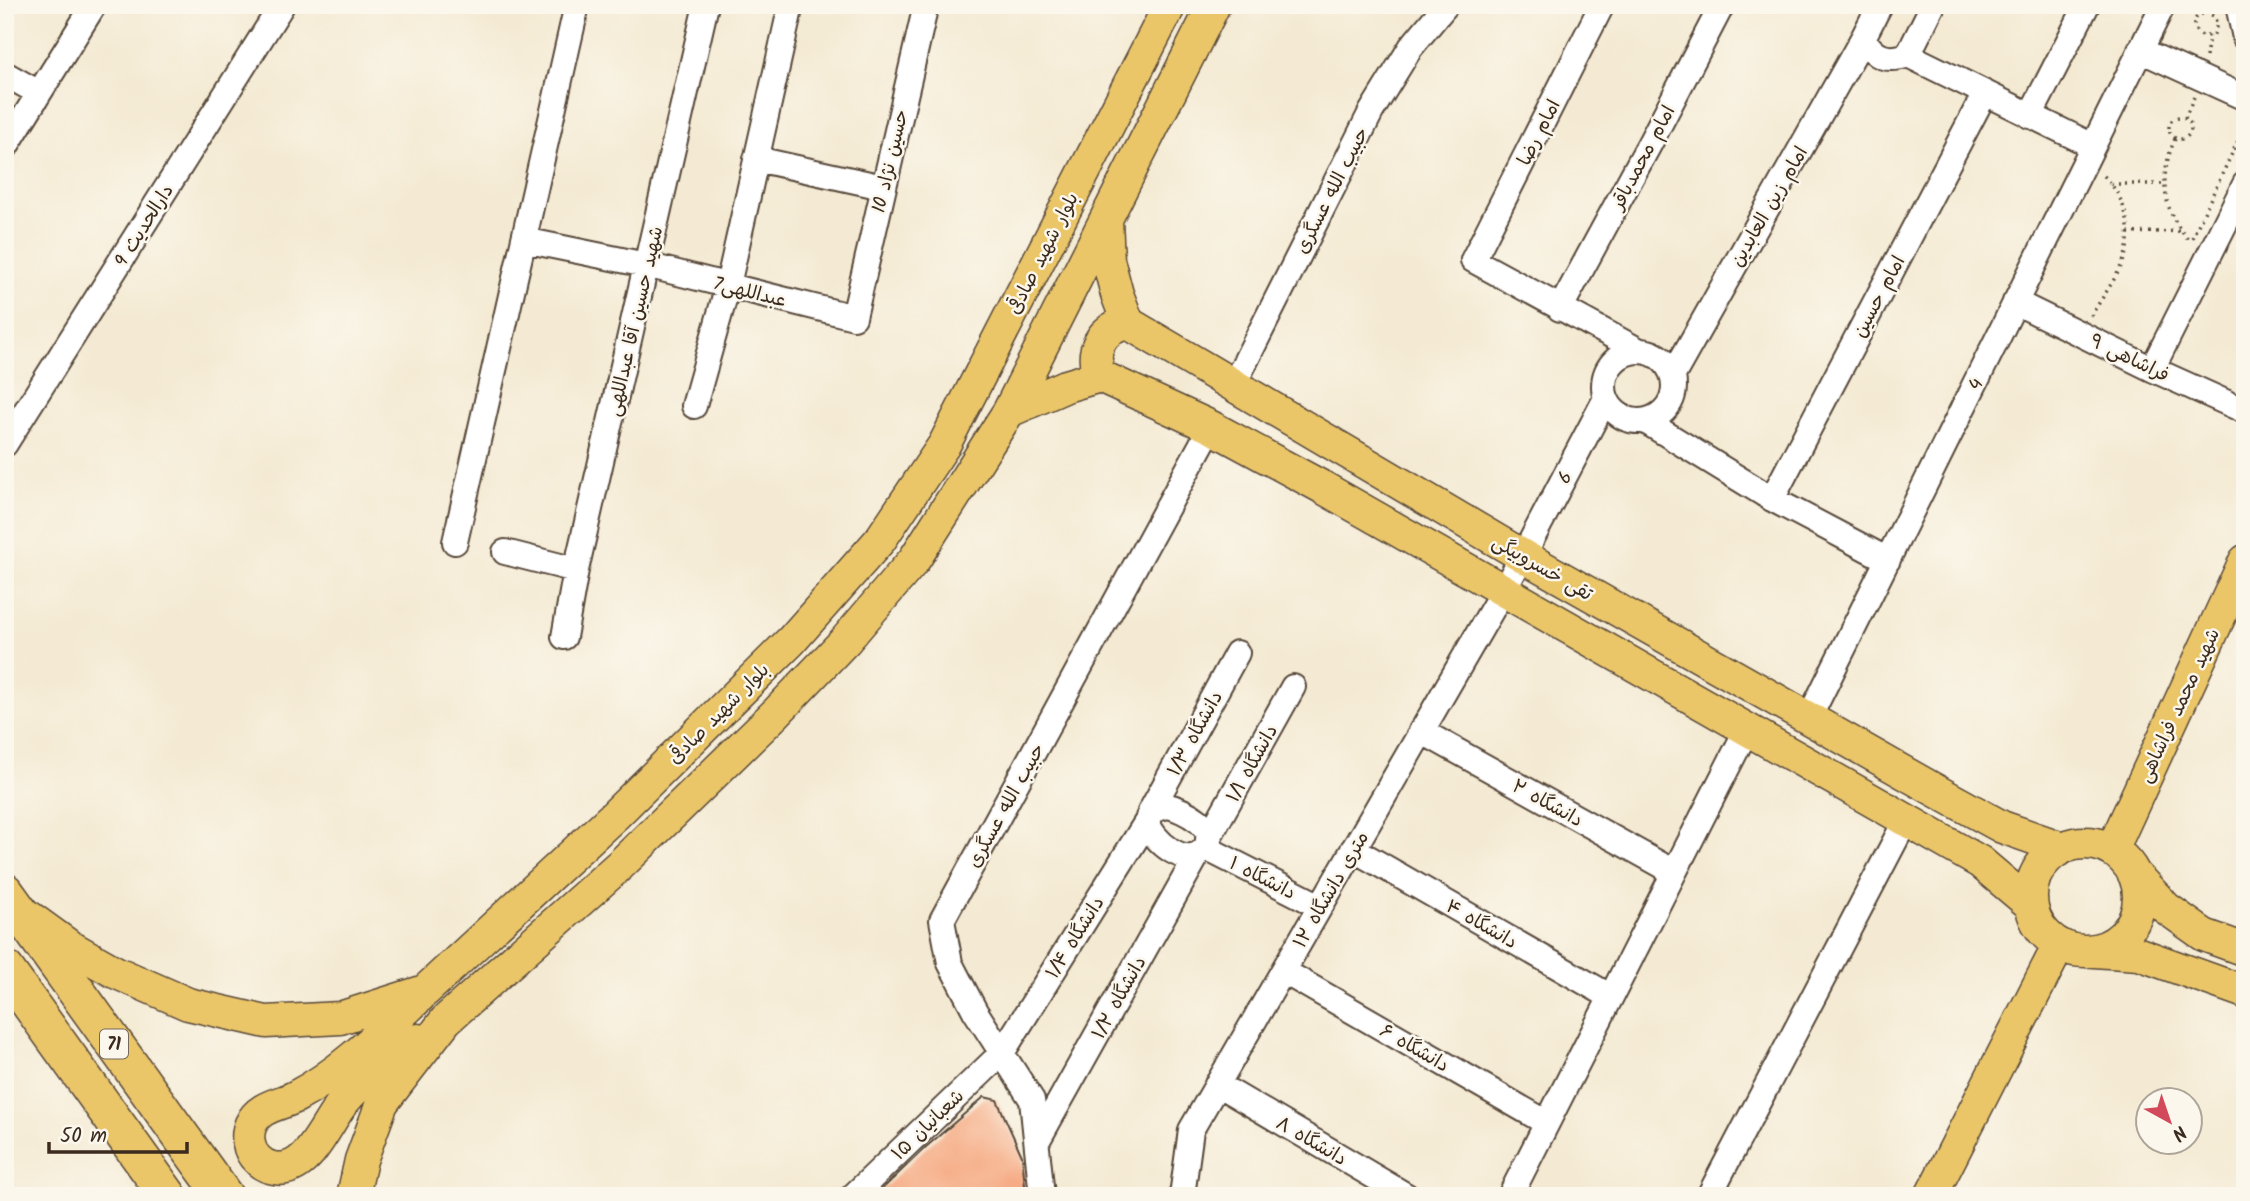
<svg xmlns="http://www.w3.org/2000/svg" width="2250" height="1201" viewBox="0 0 2250 1201" font-family="Kalam,'Playpen Sans Arabic',sans-serif">
<style>
.building{fill:#f6ad87}
.lines{fill:none;stroke-linecap:round;stroke-linejoin:round}
.minor-casing{stroke:#574739;stroke-width:28}
.major-casing{stroke:#574739;stroke-width:35}
.highway-casing{stroke:#574739;stroke-width:40}
.path{stroke:#574739;stroke-width:3.5;stroke-dasharray:2 5;stroke-linecap:butt}
.minor{stroke:#fff;stroke-width:24}
.major{stroke:#ebc669;stroke-width:32}
.highway{stroke:#ebc669;stroke-width:37}
.labels{text-anchor:middle;stroke-width:5;stroke-linejoin:round;paint-order:stroke}
.shield{fill:#fbf7ec;stroke:#75685c;stroke-width:2}
.shield-label{font-size:18px;font-weight:bold;fill:#3b2a1e}
.street-label{font-size:19px;fill:#3b2a1e;stroke:#fbf7ec}
</style>
<rect width="100%" height="100%" fill="#fbf7ec"/>
<filter id="ink" filterUnits="userSpaceOnUse"><feTurbulence type="fractalNoise" baseFrequency=".0143" numOctaves="2"/><feDisplacementMap in="SourceGraphic" scale="14" xChannelSelector="R" yChannelSelector="G"/><feConvolveMatrix kernelMatrix="1 2 1 2 8 2 1 2 1" color-interpolation-filters="sRGB"/></filter>
<filter id="wash" filterUnits="userSpaceOnUse"><feTurbulence type="fractalNoise" baseFrequency=".00686" numOctaves="4" result="noise"/><feDisplacementMap in="SourceGraphic" scale="28" xChannelSelector="R" yChannelSelector="G"/><feGaussianBlur stdDeviation="1.57" result="paint"/><feColorMatrix in="noise" values="0 0 0 0 0 0 0 0 0 0 0 0 0 0 0 0 0 1.4 0 .05"/><feComposite in="paint" operator="in"/></filter>
<g filter="url(#wash)">
<rect width="100%" height="100%" fill="#f4ead3"/>
<g id="blocks">
<!-- building -->
<path class="building" d="M 984,1097 L 997,1100 L 1022,1156 L 1026,1196 L 875,1196 L 926,1147 Z"/>
</g>
</g>
<g filter="url(#ink)">
<use href="#blocks" fill-opacity="0" stroke="#574739" stroke-width="2"/>
<g class="lines">
<defs>
<path id="minor" d="M 1602,5 L 1473,260 L 1638,350
M 1880,5 L 1863,38 C 1875,58 1887,62 1908,55 L 1933,5
M 2238,5 L 2245,38
M 2140,50 L 2245,98
M 1908,55 L 2093,146
M 5,74 L 39,93
M 2030,116 L 2087,5
M 5,148 L 94,5
M 756,159 L 883,187
M 524,240 L 646,265 L 854,317 L 926,5
M 2015,302 L 2152,369 L 2245,411
M 1560,309 L 1650,143 L 1722,5
M1604 386a35 35 0 1 1 70 0a35 35 0 1 1-70 0Z
M 2152,369 L 2245,184
M 1673,375 L 1863,38
M 1233,386 L 1371,112 L 1411,47 L 1446,5
M 694,406 L 728,285 L 791,5
M 1645,421 L 1772,499 L 1888,560
M 5,444 L 282,5
M 1772,499 L 1985,93
M 455,542 L 577,5
M 505,552 L 576,570
M 564,637 L 576,570 L 706,5
M 1809,718 L 2163,5
M 1421,731 L 1674,872
M 1168,806 C 1183,809 1221,828 1205,848 C 1188,871 1152,841 1147,821 C 1149,810 1158,808 1168,806 Z
M 1150,812 L 1237,653
M 1208,839 L 1293,687
M 1206,848 L 1320,906
M 1353,849 L 1611,997
M 1283,971 L 1547,1123
M 1217,1084 L 1407,1196
M 1038,1140 L 1198,854
M 853,1196 L 1002,1053 L 1147,821
M 1042,1196 L 1032,1100 L 975,1011 L 950,963 L 942,920 L 1211,427
M 1182,1196 L 1191,1130 L 1523,556 L 1606,398
M 1510,1196 L 1747,729
M 1709,1196 L 1906,820"/>
<path id="major" d="M 1106,220 L 1108,260 L 1117,294 L 1128,323 L 1523,556 L 1933,789 L 2002,827 L 2062,848
M 1100,376 C 1089,351 1101,328 1128,323
M 1009,411 L 1066,386 L 1100,376 L 1211,427 L 1322,487 L 1980,862 L 2031,905
M2031 897a54 54 0 1 1 108 0a54 54 0 1 1-108 0Z
M 2112,850 L 2245,561
M 2134,874 L 2166,908 L 2204,935 L 2245,950
M 29,917 L 69,946 L 115,972 L 188,1004 L 266,1022 L 340,1018 L 425,991 L 615,815 L 791,641 L 880,540 L 944,445 L 1170,5
M 2094,951 L 2139,954 L 2245,992
M 418,1040 C 393,1059 364,1076 344,1101 C 328,1120 312,1163 286,1168 C 276,1170 264,1167 257,1159 C 248,1151 246,1135 251,1124 C 259,1106 279,1105 295,1097 C 340,1074 382,1032 419,997
M 353,1196 L 361,1160 L 382,1103 L 446,1020 L 621,864 L 776,713 L 845,641 L 914,560 L 1009,411 L 1214,5
M 1931,1196 L 2059,945"/>
<path id="highway" d="M 5,892 L 224,1196
M 5,969 L 168,1196"/>
</defs>
<!-- minor casing -->
<use href="#minor" class="minor-casing"/>
<!-- major casing -->
<use href="#major" class="major-casing"/>
<!-- highway casing -->
<use href="#highway" class="highway-casing"/>
<!-- path -->
<path class="path" d="M 2202,5 L 2207,13 L 2214,16 L 2217,24 L 2214,34 L 2203,37 L 2194,29 C 2193,19 2197,14 2207,13
M 2206,57 L 2209,36
M2169 128a11 11 0 1 1 22 0a11 11 0 1 1-22 0Z
M 2185,118 L 2194,97
M 2175,139 C 2158,178 2162,210 2190,242
M 2111,184 L 2165,184
M 2128,233 L 2181,231
M 2192,238 L 2245,126
M 2091,316 C 2101,299 2114,282 2122,264 C 2136,233 2126,196 2101,173"/>
<!-- minor -->
<use href="#minor" class="minor"/>
<!-- major -->
<use href="#major" class="major"/>
<!-- highway -->
<use href="#highway" class="highway"/>
</g>
</g>
<g class="labels">
<!-- shield labels -->
<rect class="shield" x="100" y="1029.5" width="28" height="29" rx="5"/>
<g class="shield-label">
<text x="114" y="1050">71</text>
</g>
<!-- street labels -->
<g class="street-label">
<text transform="translate(1538 132) rotate(-63)" y="7">امام رضا</text>
<text transform="translate(1642 157) rotate(-62)" y="7">امام محمدباقر</text>
<text transform="translate(889 161) rotate(-77)" y="7">حسین نژاد 10</text>
<text transform="translate(1331 190) rotate(-63)" y="7">حبیب الله عسگری</text>
<text transform="translate(1768 206) rotate(-60)" y="7">امام زین العابدین</text>
<text transform="translate(143 225) rotate(-58)" y="7">دارالحدیث 9</text>
<text transform="translate(1042 253) rotate(-63)" y="7">بلوار شهید صادقی</text>
<text transform="translate(750 291) rotate(14)" y="7">عبداللهی7</text>
<text transform="translate(1878 296) rotate(-62)" y="7">امام حسین</text>
<text transform="translate(634 321) rotate(-77)" y="7">شهید حسین آقا عبداللهی</text>
<text transform="translate(2130 357) rotate(26)" y="7">فراشاهی ۹</text>
<text transform="translate(1975 384) rotate(-64)" y="7">4</text>
<text transform="translate(1564 477) rotate(-62)" y="7">6</text>
<text transform="translate(1543 567) rotate(30)" y="7">تقی خسروبیگی</text>
<text transform="translate(2178 705) rotate(-65)" y="7">شهید محمد فراشاهی</text>
<text transform="translate(718 713) rotate(-45)" y="7">بلوار شهید صادقی</text>
<text transform="translate(1194 733) rotate(-61)" y="7">دانشگاه ۱/۳</text>
<text transform="translate(1251 763) rotate(-61)" y="7">دانشگاه ۱/۱</text>
<text transform="translate(1548 802) rotate(29)" y="7">دانشگاه ۲</text>
<text transform="translate(1005 805) rotate(-61)" y="7">حبیب الله عسگری</text>
<text transform="translate(1263 877) rotate(27)" y="7">دانشگاه ۱</text>
<text transform="translate(1330 889) rotate(-60)" y="7">۱۲ متری دانشگاه</text>
<text transform="translate(1482 923) rotate(30)" y="7">دانشگاه ۴</text>
<text transform="translate(1074 937) rotate(-58)" y="7">دانشگاه ۱/۴</text>
<text transform="translate(1118 997) rotate(-61)" y="7">دانشگاه ۱/۲</text>
<text transform="translate(1415 1047) rotate(30)" y="7">دانشگاه ۶</text>
<text transform="translate(927 1124) rotate(-44)" y="7">شعبانیان ۱۵</text>
<text transform="translate(1312 1140) rotate(30)" y="7">دانشگاه ۸</text>
</g>
</g>
<!-- margin -->
<rect width="2250" height="1201" fill="none" stroke="#fbf7ec" stroke-width="28"/>
<!-- north arrow -->
<g transform="translate(2169 1121) rotate(140)"><circle r="33" fill="#fbf7ec" stroke="#aea59a" stroke-width="2"/>
<path d="M0-5L12 26L0 18L-12 26Z" fill="#d1495b"/>
<text y="-10" font-size="19" font-weight="bold" text-anchor="middle" fill="#3b2a1e">N</text>
</g>
<!-- scale -->
<path d="M49 1142v10h138v-10" fill="none" stroke="#3b2a1e" stroke-width="3.5"/>
<text x="60" y="1142" font-size="21" fill="#3b2a1e" stroke="#fbf7ec" stroke-width="5" paint-order="stroke">50 m</text>
</svg>
